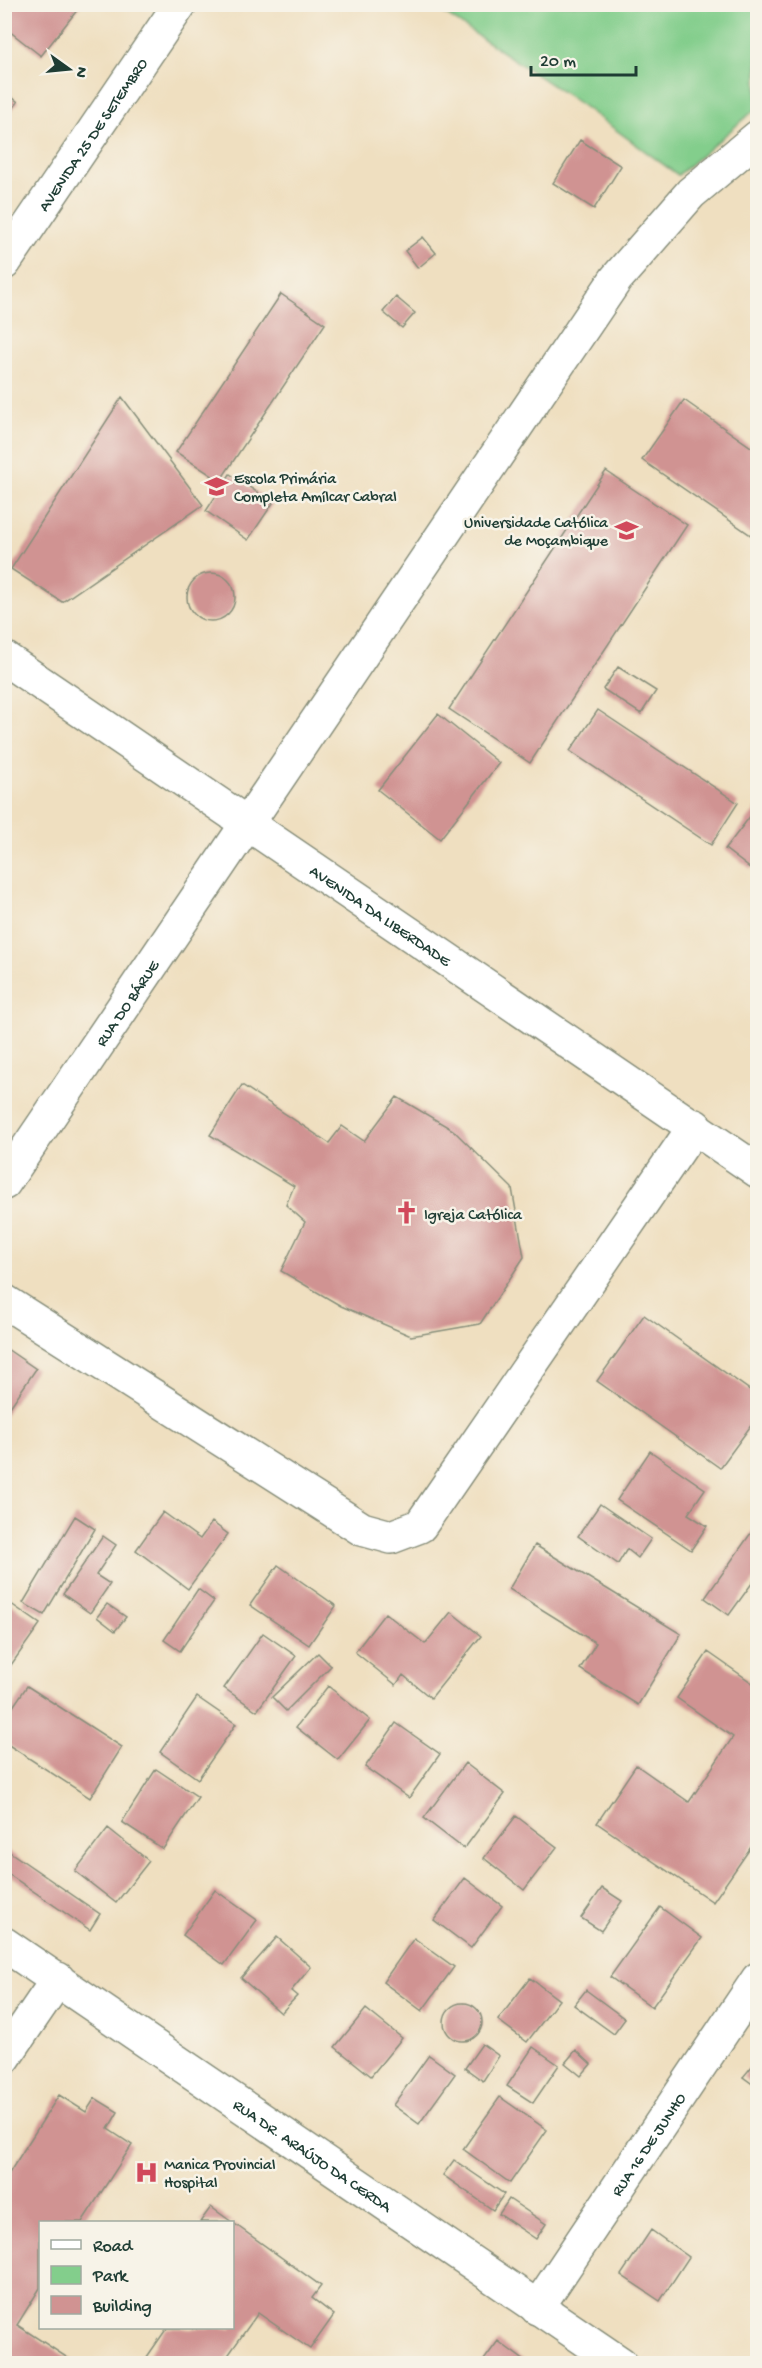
<svg xmlns="http://www.w3.org/2000/svg" width="762" height="2368" viewBox="0 0 762 2368" font-family="'Gochi Hand',sans-serif">
<style>
.green{fill:#83ce8c;stroke:#518660;stroke-width:1.5}
.building{fill:#d09392}
.lines{fill:none;stroke-linecap:round;stroke-linejoin:round}
.minor-casing{stroke:#878e7a;stroke-width:36}
.minor{stroke:#fff;stroke-width:33}
.labels{text-anchor:middle;stroke-width:5;stroke-linejoin:round;paint-order:stroke}
.street-label{font-size:16px;fill:#1f3d34;stroke:#f7f3e8}
.poi-label{font-size:16px;fill:#1f3d34;stroke:#f7f3e8;text-anchor:start}
</style>
<rect width="100%" height="100%" fill="#f7f3e8"/>
<filter id="ink" filterUnits="userSpaceOnUse"><feTurbulence type="fractalNoise" baseFrequency=".0167" numOctaves="2"/><feDisplacementMap in="SourceGraphic" scale="12" xChannelSelector="R" yChannelSelector="G"/><feConvolveMatrix kernelMatrix="1 2 1 2 8 2 1 2 1" color-interpolation-filters="sRGB"/></filter>
<filter id="wash" filterUnits="userSpaceOnUse"><feTurbulence type="fractalNoise" baseFrequency=".008" numOctaves="4" result="noise"/><feDisplacementMap in="SourceGraphic" scale="24" xChannelSelector="R" yChannelSelector="G"/><feGaussianBlur stdDeviation="1.35" result="paint"/><feColorMatrix in="noise" values="0 0 0 0 0 0 0 0 0 0 0 0 0 0 0 0 0 1.4 0 .05"/><feComposite in="paint" operator="in"/></filter>
<g filter="url(#wash)">
<rect width="100%" height="100%" fill="#efdfc0"/>
<!-- green -->
<path class="green" d="M 432,5 L 757,5 L 757,108 L 678,175 L 579,103 Z"/>
<g id="blocks">
<!-- building -->
<path class="building" d="M 6,4 L 82,4 L 41,56 L 4,27 Z
M 4,91 L 18,102 L 4,121 Z
M 580,140 L 621,166 L 594,209 L 553,183 Z
M 423,237 L 436,253 L 418,268 L 405,251 Z
M 281,294 L 325,324 L 220,481 L 176,452 Z
M 396,297 L 415,313 L 402,328 L 383,312 Z
M 122,397 L 203,505 L 62,602 L 11,569 Z
M 684,400 L 758,452 L 758,540 L 642,460 Z
M 606,471 L 687,525 L 530,763 L 449,709 Z
M 230,474 L 273,503 L 248,540 L 206,511 Z
M187 597a24 24 0 1 1 48 0a24 24 0 1 1-48 0Z
M 618,667 L 656,691 L 641,714 L 603,689 Z
M 598,710 L 738,803 L 711,845 L 570,751 Z
M 438,714 L 499,763 L 440,839 L 378,790 Z
M 758,806 L 758,859 L 751,869 L 725,849 Z
M 242,1085 L 329,1143 L 342,1126 L 364,1141 L 397,1097 L 453,1130 L 512,1188 L 524,1257 L 480,1324 L 411,1336 L 341,1306 L 281,1271 L 305,1222 L 286,1205 L 294,1186 L 210,1135 Z
M 644,1315 L 758,1396 L 758,1416 L 720,1468 L 597,1381 Z
M 4,1347 L 36,1369 L 4,1416 Z
M 650,1451 L 705,1489 L 688,1514 L 707,1526 L 691,1550 L 617,1500 Z
M 600,1504 L 651,1539 L 638,1558 L 627,1549 L 618,1564 L 578,1536 Z
M 163,1512 L 200,1539 L 212,1522 L 228,1534 L 188,1589 L 136,1550 Z
M 75,1516 L 95,1529 L 44,1615 L 23,1603 Z
M 758,1523 L 758,1575 L 729,1615 L 705,1598 Z
M 103,1536 L 116,1545 L 96,1575 L 110,1584 L 90,1613 L 63,1594 Z
M 535,1545 L 681,1634 L 638,1705 L 580,1669 L 596,1643 L 509,1589 Z
M 278,1565 L 336,1606 L 309,1645 L 250,1605 Z
M 198,1589 L 214,1601 L 180,1651 L 164,1640 Z
M 4,1599 L 40,1624 L 4,1675 Z
M 107,1604 L 126,1617 L 115,1631 L 97,1617 Z
M 451,1612 L 481,1636 L 431,1698 L 403,1675 L 396,1685 L 355,1652 L 385,1613 L 425,1644 Z
M 263,1633 L 296,1656 L 257,1711 L 224,1688 Z
M 708,1652 L 758,1687 L 758,1837 L 713,1902 L 597,1823 L 636,1765 L 689,1802 L 733,1737 L 677,1698 Z
M 318,1653 L 331,1666 L 286,1711 L 272,1697 Z
M 27,1686 L 122,1747 L 90,1798 L 4,1742 L 4,1720 Z
M 328,1686 L 370,1720 L 338,1760 L 296,1727 Z
M 197,1697 L 236,1724 L 198,1779 L 160,1752 Z
M 396,1723 L 440,1754 L 409,1798 L 365,1767 Z
M 465,1763 L 505,1794 L 464,1849 L 424,1818 Z
M 156,1769 L 198,1797 L 163,1849 L 122,1822 Z
M 516,1816 L 557,1847 L 524,1890 L 484,1858 Z
M 108,1828 L 149,1861 L 116,1903 L 75,1871 Z
M 4,1848 L 100,1914 L 90,1930 L 4,1871 Z
M 465,1878 L 502,1906 L 471,1948 L 434,1920 Z
M 602,1888 L 622,1901 L 601,1931 L 581,1918 Z
M 215,1890 L 257,1920 L 224,1965 L 183,1935 Z
M 660,1907 L 702,1938 L 652,2007 L 610,1977 Z
M 277,1937 L 311,1967 L 291,1991 L 297,1996 L 281,2013 L 241,1978 Z
M 414,1938 L 454,1967 L 422,2011 L 383,1982 Z
M 530,1978 L 559,2000 L 527,2042 L 498,2020 Z
M 586,1990 L 625,2019 L 614,2034 L 574,2005 Z
M444 2022a19 19 0 1 1 38 0a19 19 0 1 1-38 0Z
M 366,2009 L 402,2038 L 371,2076 L 335,2047 Z
M 482,2044 L 499,2056 L 483,2081 L 465,2068 Z
M 533,2047 L 559,2065 L 533,2103 L 507,2086 Z
M 576,2050 L 591,2064 L 581,2076 L 565,2063 Z
M 429,2055 L 455,2074 L 419,2124 L 393,2105 Z
M 758,2059 L 758,2088 L 743,2077 Z
M 59,2095 L 86,2112 L 95,2098 L 118,2112 L 108,2129 L 132,2145 L 82,2222 L 40,2222 L 40,2288 L 17,2325 L 77,2364 L 4,2364 L 4,2181 Z
M 500,2097 L 547,2130 L 510,2183 L 463,2149 Z
M 454,2160 L 504,2194 L 493,2210 L 443,2175 Z
M 509,2199 L 546,2224 L 536,2239 L 499,2214 Z
M 211,2207 L 321,2286 L 312,2298 L 334,2315 L 310,2349 L 258,2313 L 222,2364 L 142,2364 L 167,2328 L 232,2328 L 232,2222 L 200,2222 Z
M 651,2230 L 689,2257 L 660,2301 L 621,2275 Z
M 498,2341 L 529,2364 L 481,2364 Z"/>
</g>
</g>
<g filter="url(#ink)">
<use href="#blocks" fill-opacity="0" stroke="#878e7a" stroke-width="1.5"/>
<g class="lines">
<defs>
<g id="minor">
<path id="s1" d="M 4,263 L 180,4"/>
<path id="s2" d="M 4,658 L 758,1171"/>
<path id="s3" d="M 4,1183 L 616,279 L 691,193 L 758,137"/>
<path d="M 4,1301 L 362,1529 L 391,1537 L 420,1526 L 695,1126"/>
<path id="s4" d="M 4,1944 L 621,2364"/>
<path d="M 4,2058 L 58,1979"/>
<path id="s5" d="M 537,2308 L 758,1979"/>
</g>
</defs>
<!-- minor casing -->
<use href="#minor" class="minor-casing"/>
<!-- minor -->
<use href="#minor" class="minor"/>
</g>
</g>
<!-- icons -->
<defs>
<symbol id="school-bare" viewBox="-9 -9 18 18"><path d="M0-5L7-2L0 1L-7-2ZM-4 1L0 2.5L4 1V4Q0 6-4 4Z" fill="#d1495b" stroke="#f7f3e8" stroke-width="2.5" paint-order="stroke"/></symbol>
<symbol id="university-bare" viewBox="-9 -9 18 18"><path d="M0-5L7-2L0 1L-7-2ZM-4 1L0 2.5L4 1V4Q0 6-4 4Z" fill="#d1495b" stroke="#f7f3e8" stroke-width="2.5" paint-order="stroke"/></symbol>
<symbol id="church-bare" viewBox="-9 -9 18 18"><path d="M-1.2-6h2.4v3.5h3.3v2.4h-3.3V6h-2.4V-.1h-3.3v-2.4h3.3Z" fill="#d1495b" stroke="#f7f3e8" stroke-width="2.5" paint-order="stroke"/></symbol>
<symbol id="hospital-bare" viewBox="-9 -9 18 18"><path d="M-5-5h3v3.5h4V-5h3V5h-3V1.5h-4V5h-3Z" fill="#d1495b" stroke="#f7f3e8" stroke-width="2.5" paint-order="stroke"/></symbol>
</defs>
<g fill-rule="evenodd">
<use href="#school-bare" x="200" y="470" width="33" height="33"/>
<use href="#university-bare" x="610" y="514" width="33" height="33"/>
<use href="#church-bare" x="390" y="1196" width="33" height="33"/>
<use href="#hospital-bare" x="130" y="2156" width="33" height="33"/>
</g>
<g class="labels">
<!-- street labels -->
<g class="street-label">
<text dy="6" stroke="none"><textPath href="#s1" startOffset="156">AVENIDA 25 DE SETEMBRO</textPath></text>
<text dy="6" stroke="none"><textPath href="#s2" startOffset="456">AVENIDA DA LIBERDADE</textPath></text>
<text dy="6" stroke="none"><textPath href="#s3" startOffset="218">RUA DO BÁRUE</textPath></text>
<text dy="6" stroke="none"><textPath href="#s5" startOffset="198">RUA 16 DE JUNHO</textPath></text>
<text dy="6" stroke="none"><textPath href="#s4" startOffset="374">RUA DR. ARAÚJO DA CERDA</textPath></text>
</g>
<!-- poi labels -->
<g class="poi-label">
<text x="234" y="483">Escola Primária<tspan x="234" dy="18">Completa Amílcar Cabral</tspan></text>
<text x="608" y="527" text-anchor="end">Universidade Católica<tspan x="608" dy="18">de Moçambique</tspan></text>
<text x="424" y="1219">Igreja Católica</text>
<text x="164" y="2169">Manica Provincial<tspan x="164" dy="18">Hospital</tspan></text>
</g>
</g>
<!-- margin -->
<rect width="762" height="2368" fill="none" stroke="#f7f3e8" stroke-width="24"/>
<!-- legend -->
<rect x="39" y="2221" width="195" height="108" fill="#f7f3e8" stroke="#a1aaa0" stroke-width="1.5"/>
<rect x="51" y="2240" width="30" height="9" fill="#ffffff" stroke="#a1aaa0" stroke-width="1.5"/>
<text x="93" y="2251" font-size="18" fill="#1f3d34">Road</text>
<rect x="51" y="2266" width="30" height="18" fill="#83ce8c" stroke="#a1aaa0" stroke-width="1.5"/>
<text x="93" y="2281" font-size="18" fill="#1f3d34">Park</text>
<rect x="51" y="2296" width="30" height="18" fill="#d09392" stroke="#a1aaa0" stroke-width="1.5"/>
<text x="93" y="2311" font-size="18" fill="#1f3d34">Building</text>
<!-- north arrow -->
<g transform="translate(69 69) rotate(105)" stroke="#f7f3e8" stroke-width="4.5" paint-order="stroke">
<path d="M0-4.5L10 22L0 15L-10 22Z" fill="#1f3d34"/>
<text y="-9" font-size="16" font-weight="bold" text-anchor="middle" fill="#1f3d34">N</text>
</g>
<!-- scale -->
<path d="M531 66v9h105v-9" fill="none" stroke="#1f3d34" stroke-width="3"/>
<text x="540" y="66" font-size="18" fill="#1f3d34" stroke="#f7f3e8" stroke-width="4.5" paint-order="stroke">20 m</text>
</svg>
